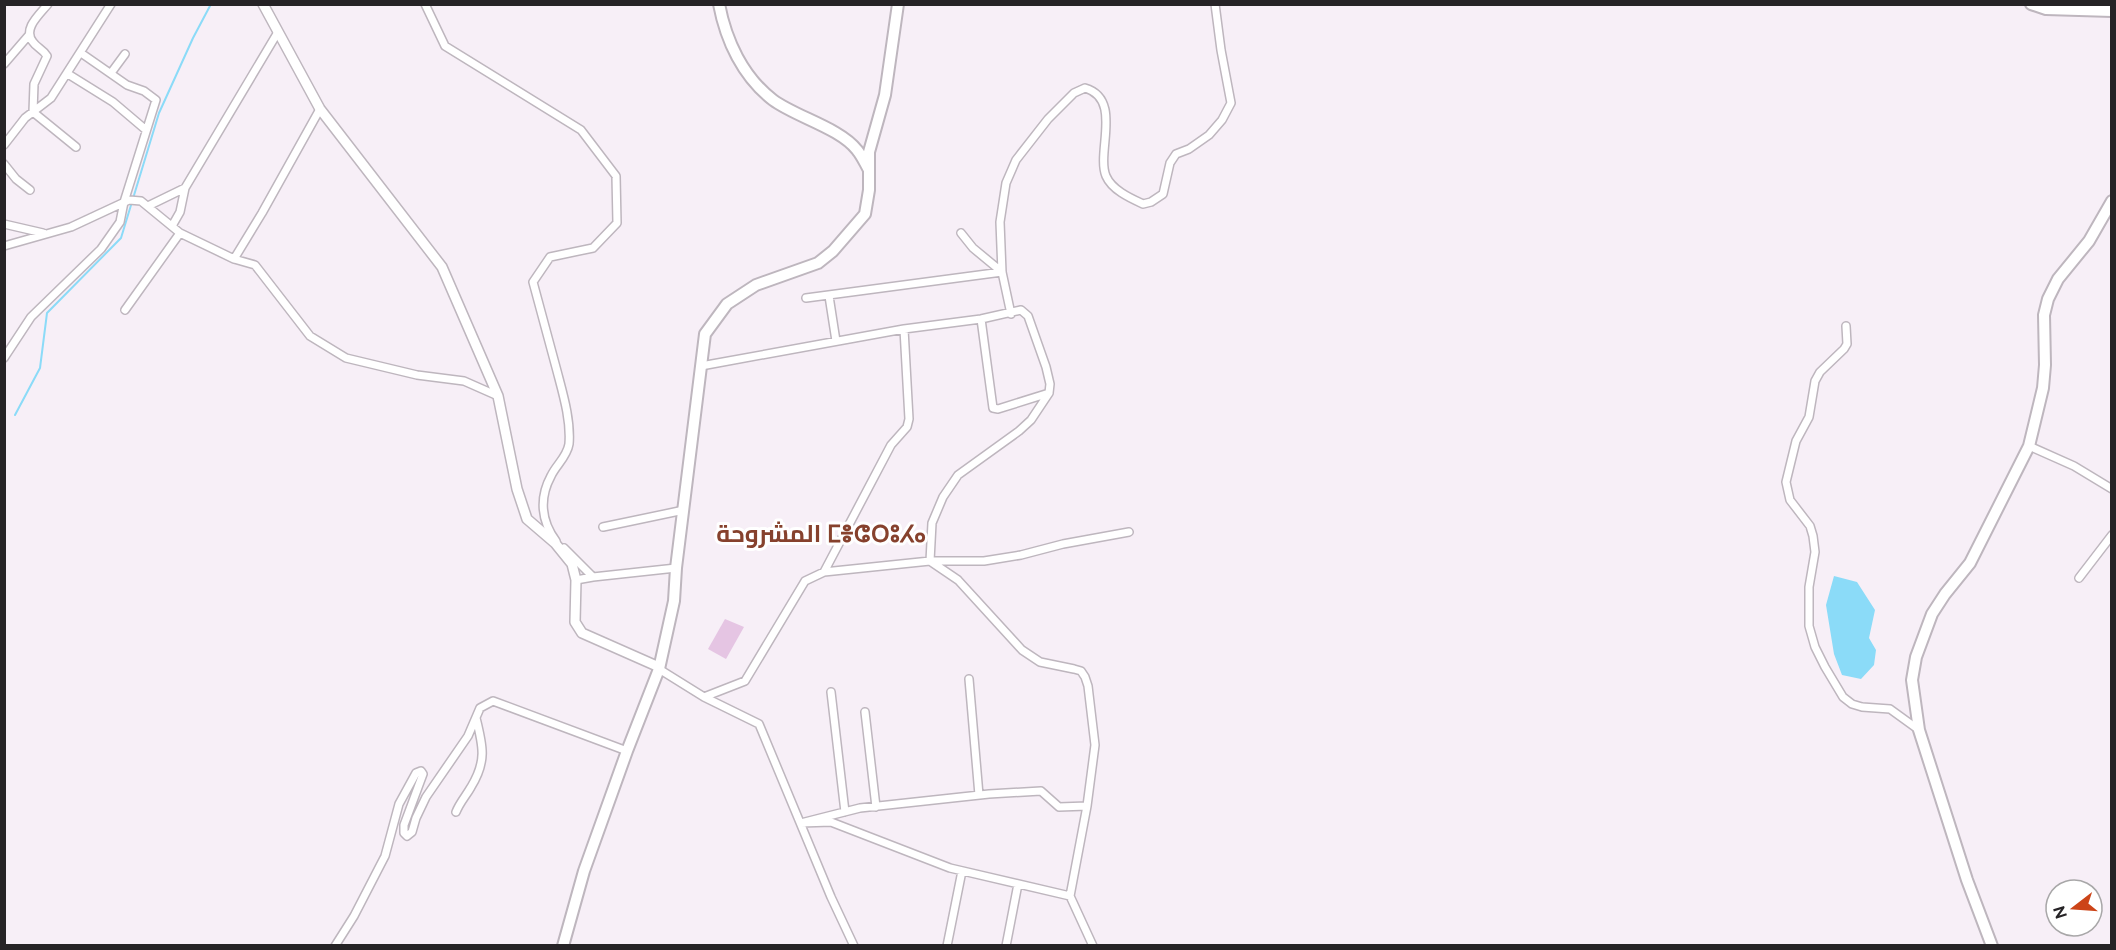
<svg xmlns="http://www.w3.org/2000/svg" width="2116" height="950" viewBox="0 0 2116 950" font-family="Raleway,Cairo,'Noto Sans Tifinagh',sans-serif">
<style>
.garden{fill:#e5c5e3}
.water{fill:#8bdbf8}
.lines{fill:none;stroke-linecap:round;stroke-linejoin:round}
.stream{stroke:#8bdbf8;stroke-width:2}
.street-casing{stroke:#beb6be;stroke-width:10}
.secondary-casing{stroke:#beb6be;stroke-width:12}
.primary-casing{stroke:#beb6be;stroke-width:14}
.street{stroke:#fff;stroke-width:7}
.secondary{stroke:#fff;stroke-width:9}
.primary{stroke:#fff;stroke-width:10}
.labels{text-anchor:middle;stroke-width:6;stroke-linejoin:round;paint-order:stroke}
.district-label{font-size:24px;font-weight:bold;fill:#86412d;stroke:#fff}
</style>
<rect width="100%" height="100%" fill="#f7eff7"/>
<!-- garden -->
<path class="garden" d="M 725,619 L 744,627 L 726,659 L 708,649 Z"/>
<!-- water -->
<path class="water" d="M 1834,576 L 1857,582 L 1875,610 L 1869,638 L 1876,650 L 1874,665 L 1861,679 L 1842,675 L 1834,654 L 1826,605 Z"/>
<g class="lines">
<!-- stream -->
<path class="stream" d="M 15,415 L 40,368 L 47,313 L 121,238 L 159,113 L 193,38 L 211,4"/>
<defs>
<path id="street" d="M 48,4 C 40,14 22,29 33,42 C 37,48 43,49 47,56 L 34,84 L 33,112 L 76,147
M 425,4 L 445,46 L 581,130 L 616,176 L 617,223 L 593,248 L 550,257 L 533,282 C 541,311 549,341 557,371 C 563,394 571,420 569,444 C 567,457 556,465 551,476 C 539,498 541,521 556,541
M 4,64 L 29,35
M 111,73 L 125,54
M 68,74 L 113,102 L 146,130
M 4,145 L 25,118 L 51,98 L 111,4
M 4,164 L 16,179 L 30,190
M 148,206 L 185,188 L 278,32
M 4,224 L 43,233
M 172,226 L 180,212 L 185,188
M 961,233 L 973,248 L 1002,272
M 4,246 L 71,227 L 129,200 L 141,201 L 180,233 L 234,259 L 255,265 L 310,336 L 346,358 L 417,375 L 464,381 L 498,396
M 234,259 L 262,213 L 320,109
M 829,296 L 836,341
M 806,298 L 1002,272
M 125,310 L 180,233
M 1011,314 L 1002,272 L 1000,222 L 1006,183 L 1016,160 L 1048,119 L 1074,93 L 1085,88 C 1123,99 1096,152 1106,176 C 1112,190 1130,198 1143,204 L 1151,202 L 1163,194 L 1170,163 L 1176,154 L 1189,149 L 1209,135 L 1222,120 L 1231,103 L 1221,50 L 1215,4
M 981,319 L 993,408 L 998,409 L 1049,393
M 1846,326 L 1847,344 L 1844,349 L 1820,372 L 1815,381 L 1809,417 L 1796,441 L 1786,482 L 1790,500 L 1810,526 L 1813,536 L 1815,552 L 1809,587 L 1809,626 L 1815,647 L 1825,667 L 1843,697 L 1852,704 L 1862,707 L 1890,709 L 1919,730
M 4,358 L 31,317 L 101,249 L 120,222 L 124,202 L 156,100 L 144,91 L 127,85 L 81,53
M 701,366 L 904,329 L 981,319 L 1021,310 L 1028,316 L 1046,367 L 1050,384 L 1049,393 L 1031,420 L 1019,431 L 958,475 L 943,497 L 932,523 L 930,561 L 958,580 L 1022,650 L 1040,662 L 1074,669 L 1081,671 L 1085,677 L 1088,686 L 1095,745 L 1087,806 L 1070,896
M 2029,446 L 2074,466 L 2112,489
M 603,527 L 684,510
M 564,548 L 593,577 L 576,580
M 824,572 L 891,445 L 907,427 L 909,419 L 904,329
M 593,577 L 676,568
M 2079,578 L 2112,535
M 659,669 L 704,697 L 759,724 L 831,897 L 854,946
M 969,679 L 979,795
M 831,692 L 845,812
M 704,697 L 745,681 L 805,581 L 824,572 L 930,561 L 984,561 L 1021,555 L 1063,544 L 1129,532
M 865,712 L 876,807
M 1087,806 L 1059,807 L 1041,791 L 989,794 L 860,808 L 801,823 L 831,822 L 950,868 L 1070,896 L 1093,946
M 456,812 C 460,802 466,796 471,787 C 487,761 483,746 476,718
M 335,946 L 354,916 L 385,856 L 399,804 L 416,773 L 421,771 L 423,774 L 404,825 L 404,833 L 407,836 L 412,832 L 416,818 L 426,797 L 468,736 L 480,708 L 493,701 L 627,751
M 947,946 L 962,871
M 1006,946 L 1018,884"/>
<path id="secondary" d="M 263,4 L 320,109 L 442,267 L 498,396 L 517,489 L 527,519 L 555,543 L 572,564 L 576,580 L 575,622 L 582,633 L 659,667"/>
<path id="primary" d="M 719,4 C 726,41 743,77 773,100 C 796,117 840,128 857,150 C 862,156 865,163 869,170
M 2031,4 L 2046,9 L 2112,11
M 563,946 L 584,871 L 627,751 L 659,669 L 674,601 L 676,568 L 705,334 L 727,304 L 756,285 L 818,263 L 833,251 L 865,214 L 869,190 L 869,152 L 885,95 L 898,4
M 1992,946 L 1967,880 L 1919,730 L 1912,680 L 1916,657 L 1932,614 L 1945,594 L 1970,563 L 2029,446 L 2043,388 L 2045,365 L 2044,315 L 2048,299 L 2058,279 L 2089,241 L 2112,201"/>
</defs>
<!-- street casing -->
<use href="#street" class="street-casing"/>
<!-- secondary casing -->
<use href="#secondary" class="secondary-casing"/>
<!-- primary casing -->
<use href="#primary" class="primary-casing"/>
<!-- street -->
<use href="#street" class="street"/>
<!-- secondary -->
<use href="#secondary" class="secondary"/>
<!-- primary -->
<use href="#primary" class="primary"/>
</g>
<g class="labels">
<!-- district labels -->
<g class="district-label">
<text x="821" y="542">المشروحة ⵎⴻⵛⵔⵓⵃⴰ</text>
</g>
</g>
<!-- border -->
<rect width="2116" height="950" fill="none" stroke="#262326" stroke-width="12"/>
<!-- north arrow -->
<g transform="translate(2074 908) rotate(253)"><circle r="28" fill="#ffffff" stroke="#a8a7a8" stroke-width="1.5"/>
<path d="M0-4.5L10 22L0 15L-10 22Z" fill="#cc4418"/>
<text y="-9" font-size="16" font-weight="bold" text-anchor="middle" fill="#262326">N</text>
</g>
</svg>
